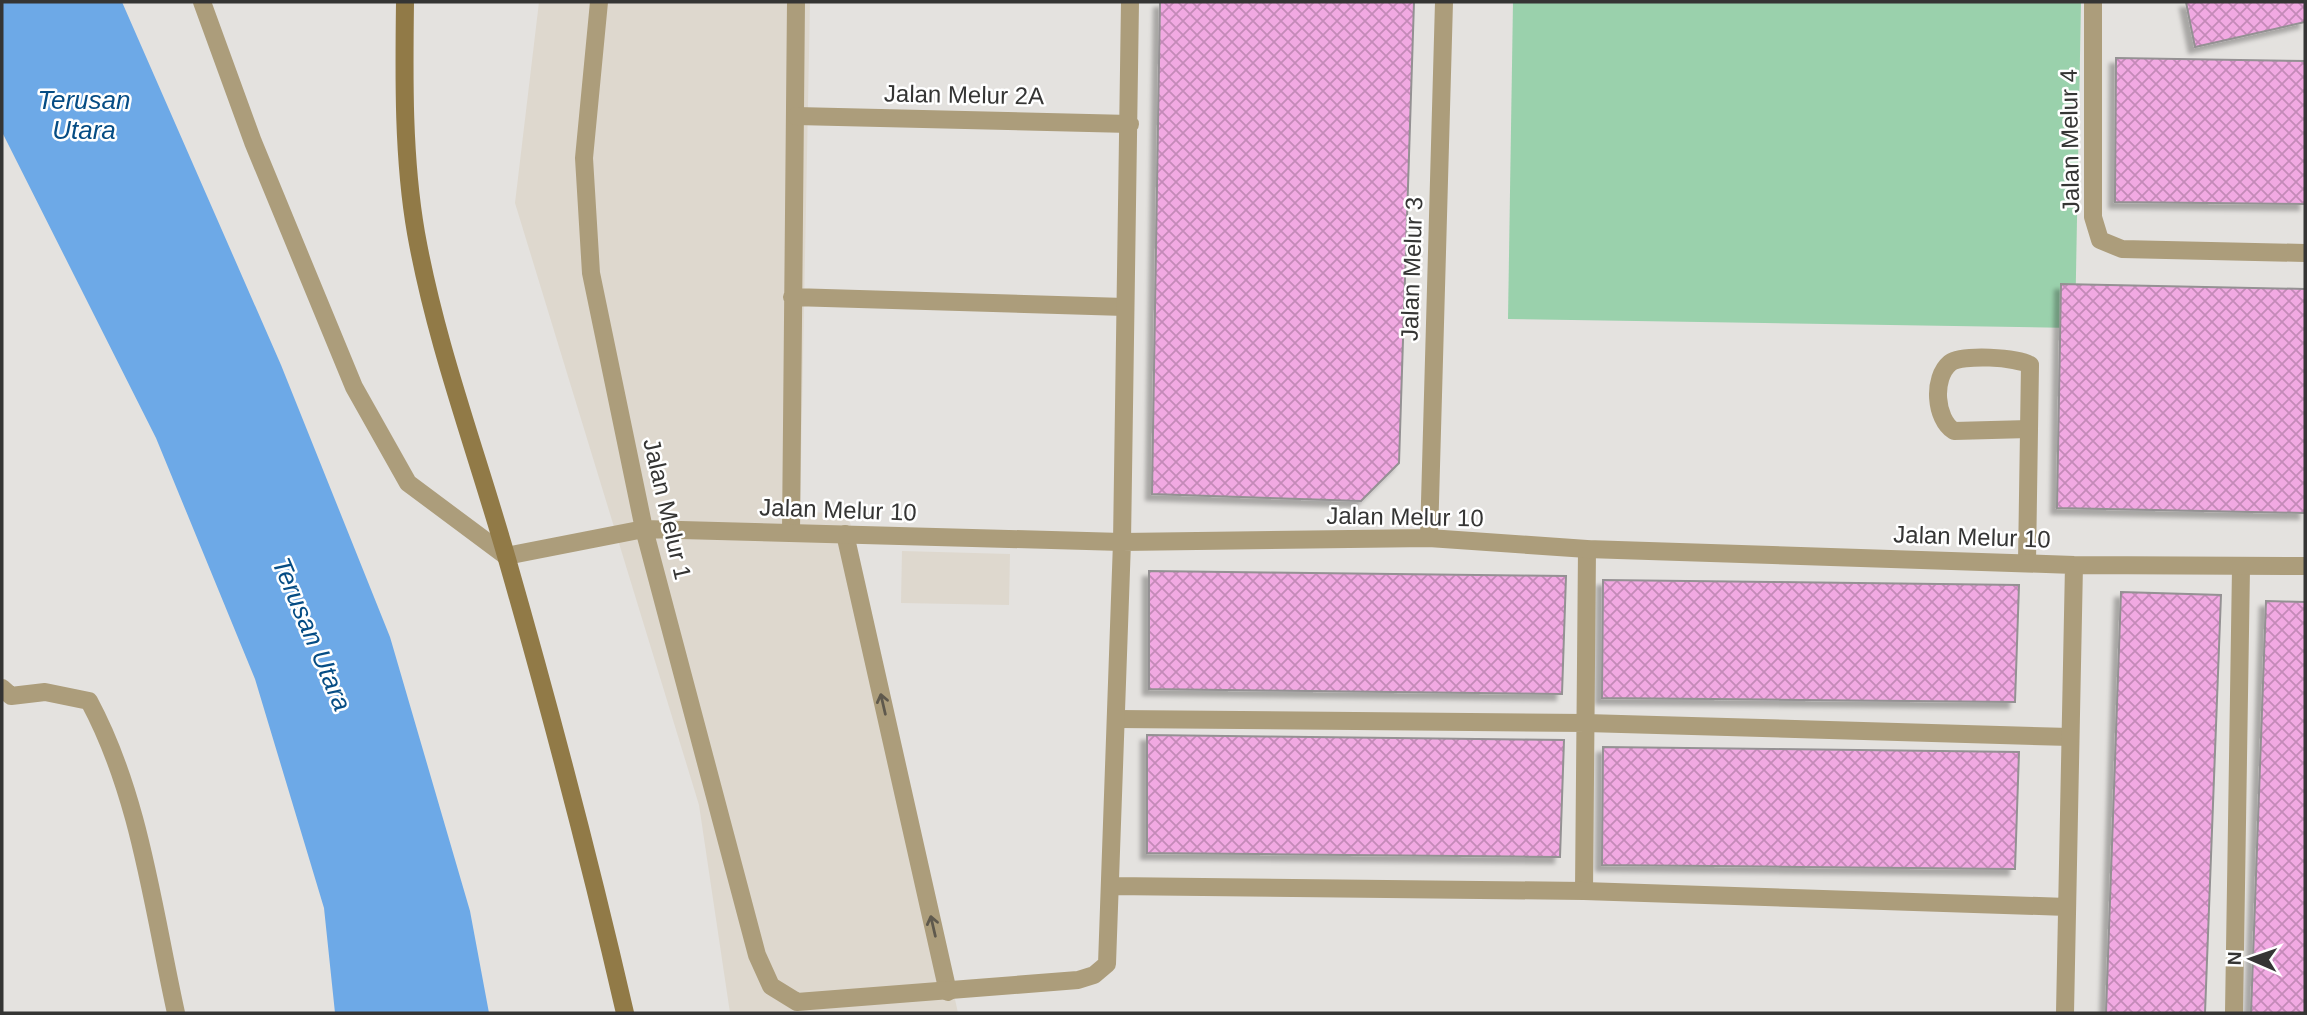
<svg xmlns="http://www.w3.org/2000/svg" width="2307" height="1015" viewBox="0 0 2307 1015" font-family="Arial,sans-serif">
<style>
.built{fill:#ded8ce}
.green{fill:#9ad1ac}
.water{fill:#6da9e7}
.building{fill:url(#building-cross-hatch);stroke:#949193;stroke-width:2;filter:url(#shadow)}
.lines{fill:none;stroke-linecap:round;stroke-linejoin:round}
.lane{stroke:#ac9d7b;stroke-width:18}
.street{stroke:#ac9d7b;stroke-width:18}
.secondary{stroke:#917a47;stroke-width:18}
.oneway{stroke:#5f594d}
.labels{text-anchor:middle;stroke-width:5;stroke-linejoin:round;paint-order:stroke}
.street-label{font-size:24px;fill:#353534;stroke:#fff}
.water-label{font-size:26px;font-style:italic;fill:#054c84;stroke:#fff}
</style>
<defs>
<pattern id="building-cross-hatch" width="8" height="8" patternUnits="userSpaceOnUse" patternTransform="scale(1.75)"><rect width="8" height="8" fill="#f1a9e2"/><path d="M0 0l8 8M0 8l8-8" fill="none" stroke="#c48ab8"/></pattern>
<filter id="shadow"><feDropShadow dx="-6" dy="6" stdDeviation="2" flood-color="#0004"/></filter>
</defs>
<rect width="100%" height="100%" fill="#e4e2df"/>
<!-- built -->
<path class="built" d="M 539,2 L 810,2 L 800,512 L 848,513 L 958,1013 L 730,1013 L 699,805 L 515,203 Z
M 902,551 L 1010,554 L 1009,605 L 901,603 Z"/>
<!-- green -->
<path class="green" d="M 1513,2 L 2081,2 L 2075,328 L 1508,319 Z"/>
<!-- water -->
<path class="water" d="M 2,2 L 122,2 L 281,365 L 390,637 L 470,911 L 489,1013 L 335,1013 L 324,908 L 255,679 L 156,438 L 2,132 Z"/>
<!-- building -->
<path class="building" d="M 1160,2 L 1414,2 L 1399,463 L 1361,501 L 1152,494 Z
M 2186,2 L 2305,2 L 2305,22 L 2195,47 Z
M 2116,58 L 2305,61 L 2305,204 L 2115,202 Z
M 2061,284 L 2305,289 L 2305,513 L 2057,508 Z
M 1149,571 L 1566,576 L 1562,694 L 1149,689 Z
M 1603,580 L 2019,585 L 2015,702 L 1602,698 Z
M 2121,592 L 2221,595 L 2205,1013 L 2106,1013 Z
M 2266,601 L 2305,602 L 2305,1013 L 2251,1013 Z
M 1147,735 L 1564,740 L 1560,857 L 1147,853 Z
M 1603,747 L 2019,752 L 2015,869 L 1602,865 Z"/>
<g class="lines">
<!-- lane -->
<path class="lane" d="M 202,2 L 253,142 L 354,387 L 408,483 L 506,556
M 792,297 L 1125,307
M 791,533 L 796,2
M 845,534 L 948,992
M 2027,562 L 2030,365 C 2017,357 1962,354 1950,363 C 1932,378 1935,419 1954,431 L 2029,429
M 2,688 L 11,696 L 45,692 L 89,701 C 140,796 153,909 176,1013
M 1117,719 L 1586,723 L 2070,737
M 1584,891 L 1587,549
M 2234,1013 L 2241,568"/>
<!-- street -->
<path class="street" d="M 599,2 L 584,158 L 591,273 L 644,529 L 757,955 L 771,986 L 797,1002 L 1078,980 L 1094,975 L 1107,964 L 1122,542 L 1130,2
M 2093,2 L 2093,217 L 2100,240 L 2122,249 L 2305,253
M 796,116 L 1130,124
M 1429,538 L 1444,2
M 506,556 L 644,529 L 1122,542 L 1429,538 L 1587,549 L 2074,565 L 2305,566
M 1111,886 L 1584,891 L 2067,907
M 2065,1013 L 2074,565"/>
<!-- secondary -->
<path class="secondary" d="M 405,2 C 404,78 403,158 416,233 C 436,345 476,450 507,559 C 550,709 590,861 625,1013"/>
</g>
<!-- one-way arrows -->
<defs><path id="oneway-shaft" d="M-6 0H5M1.5-3L5.5 0L1.5 3" fill="none" stroke-width="1.6" stroke-linecap="round" stroke-linejoin="round" transform="scale(1.75)"/></defs>
<g class="oneway">
<use href="#oneway-shaft" transform="translate(883 704) rotate(-103)"/>
<use href="#oneway-shaft" transform="translate(933 926) rotate(-103)"/>
</g>
<g class="labels">
<!-- street labels -->
<g class="street-label">
<text transform="translate(964 95) rotate(1)" y="8">Jalan Melur 2A</text>
<text transform="translate(2070 141) rotate(-91)" y="8">Jalan Melur 4</text>
<text transform="translate(1412 269) rotate(-88)" y="8">Jalan Melur 3</text>
<text transform="translate(667 509) rotate(77)" y="8">Jalan Melur 1</text>
<text transform="translate(838 510) rotate(2)" y="8">Jalan Melur 10</text>
<text transform="translate(1405 517) rotate(1)" y="8">Jalan Melur 10</text>
<text transform="translate(1972 537) rotate(2)" y="8">Jalan Melur 10</text>
</g>
<!-- water labels -->
<g class="water-label">
<text x="84" y="109">Terusan<tspan x="84" dy="30">Utara</tspan></text>
<text transform="translate(312 634) rotate(67)" y="9">Terusan Utara</text>
</g>
</g>
<!-- border -->
<rect width="2307" height="1015" fill="none" stroke="#353534" stroke-width="7"/>
<!-- north arrow -->
<g transform="translate(2251 959) rotate(272)" stroke="#ffffff" stroke-width="5" paint-order="stroke">
<path d="M0-5L12 26L0 18L-12 26Z" fill="#353534"/>
<text y="-10" font-size="19" font-weight="bold" text-anchor="middle" fill="#353534">N</text>
</g>
</svg>
